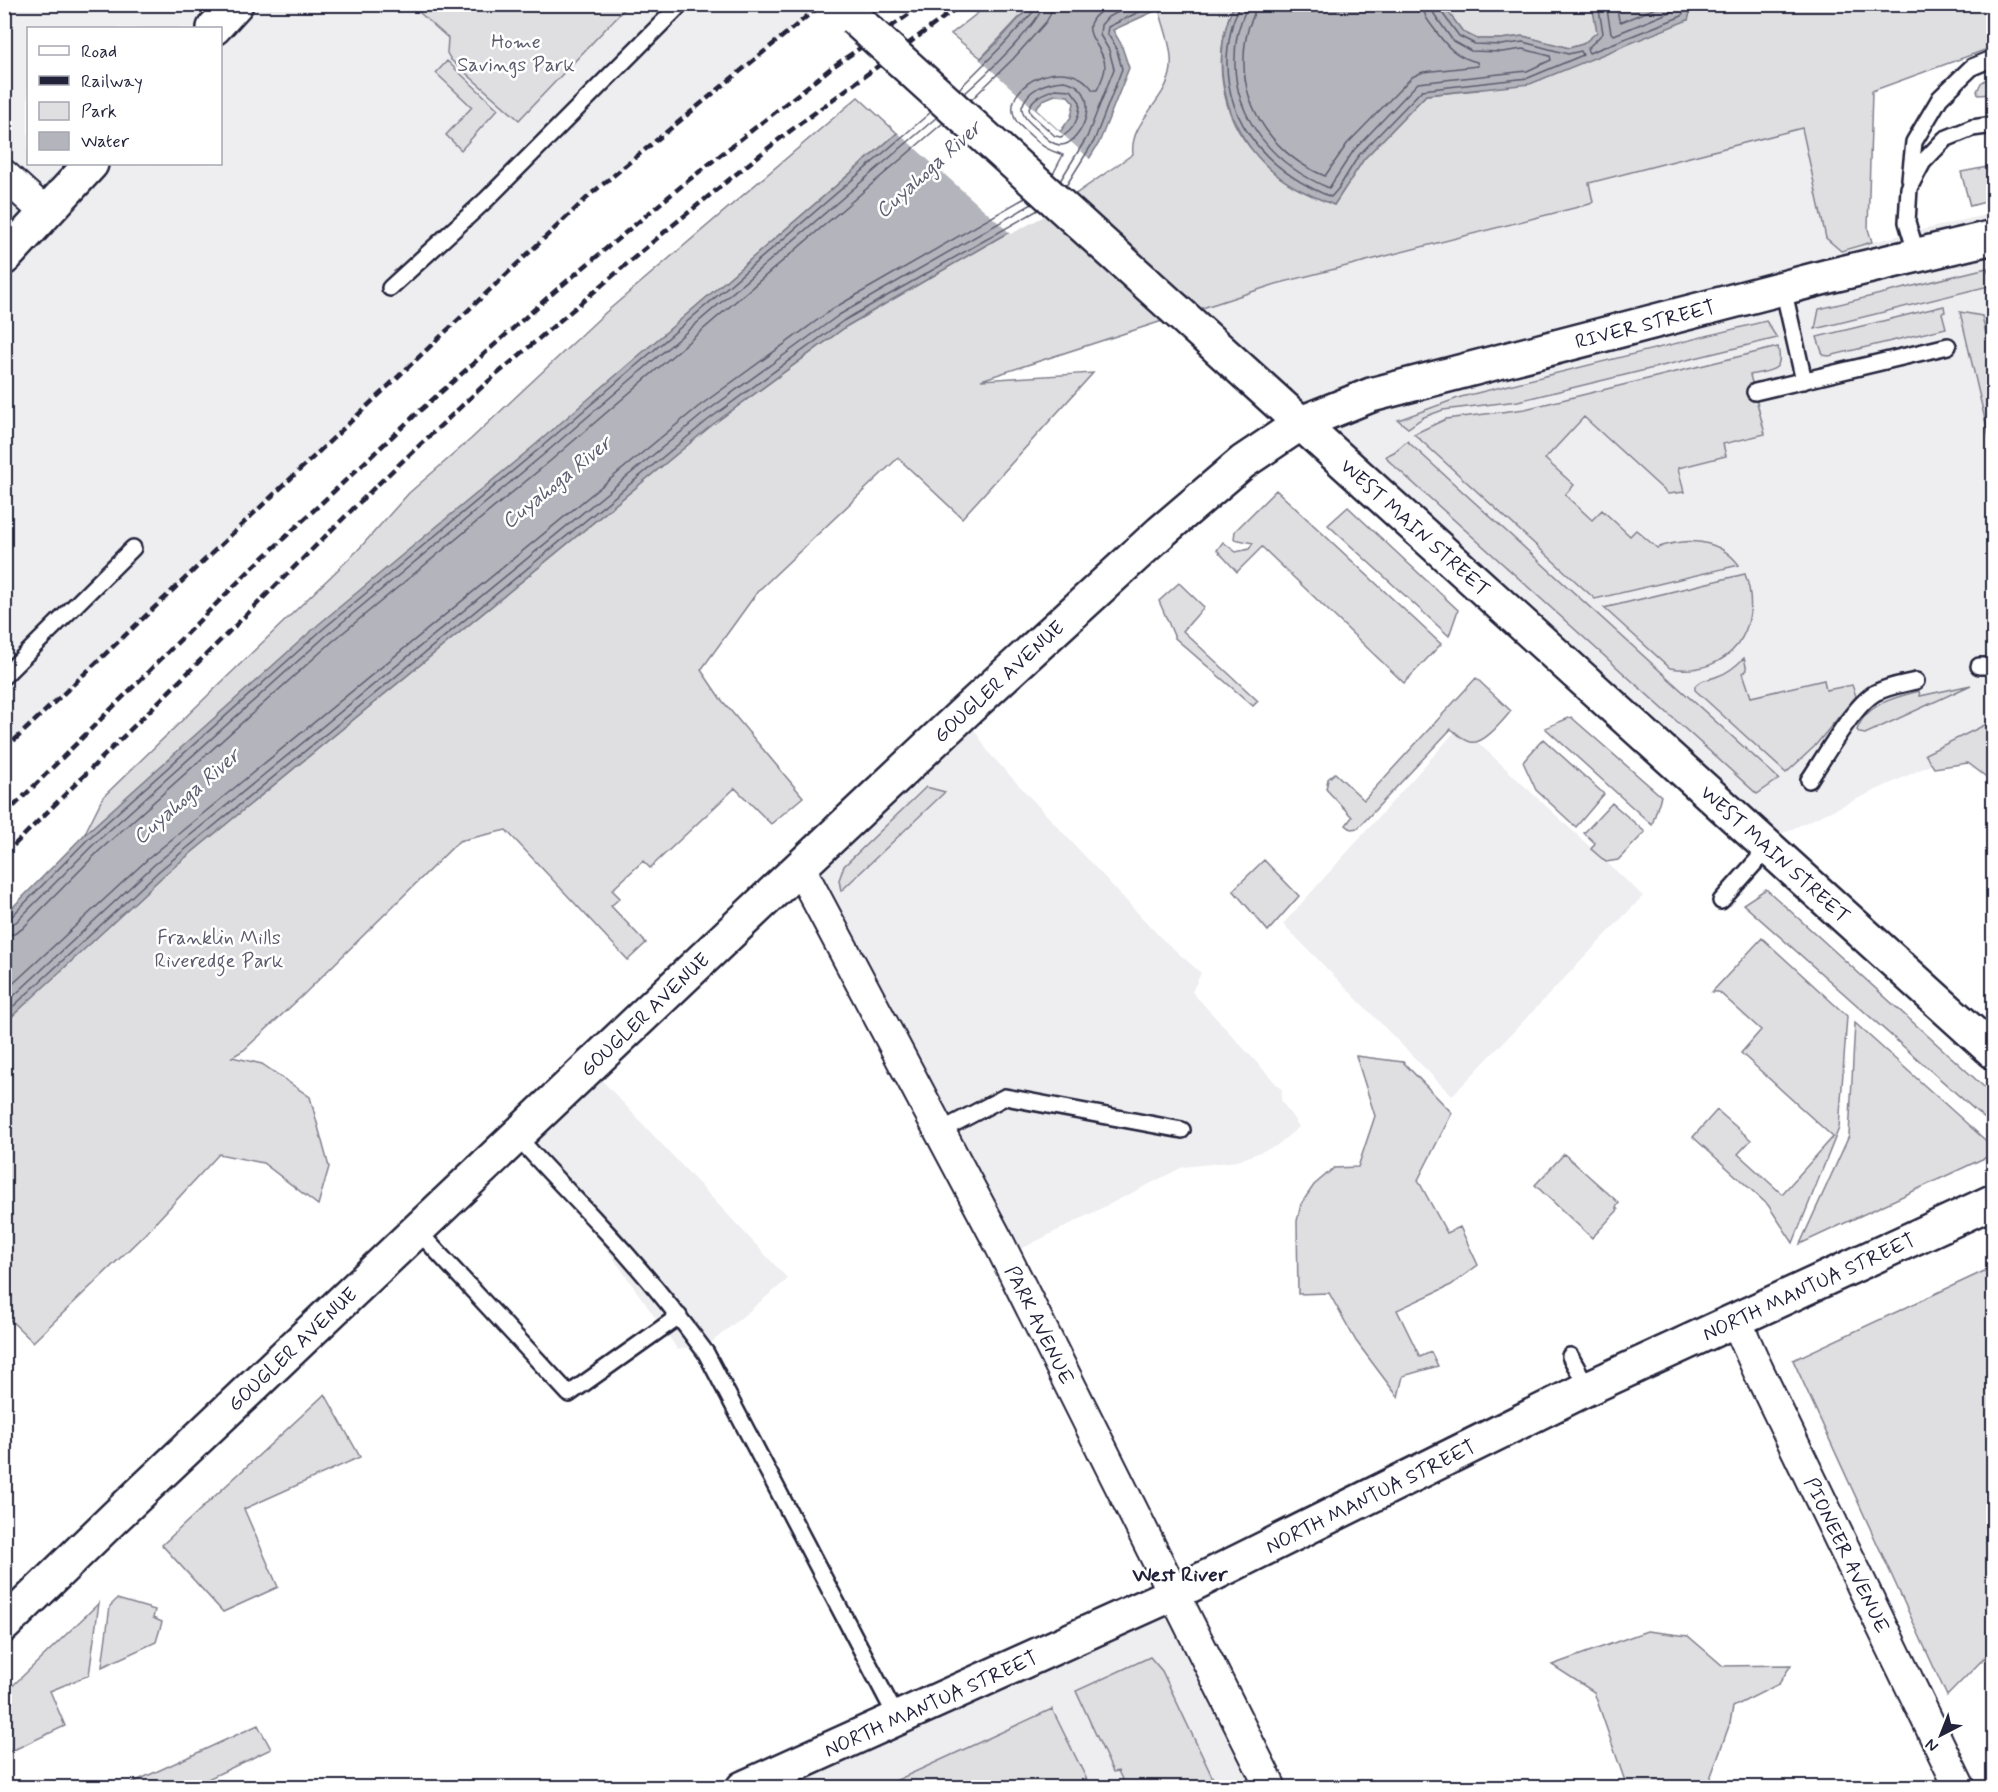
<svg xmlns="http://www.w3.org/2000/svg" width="1998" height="1792" viewBox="0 0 1998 1792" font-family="Mynerve,sans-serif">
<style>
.built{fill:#eeeef1;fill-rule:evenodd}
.green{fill:#dfdfe2;stroke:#80808e;stroke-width:1.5}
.water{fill:#b4b4bc;stroke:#7a7a88;stroke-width:1.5;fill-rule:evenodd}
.pier{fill:#fff}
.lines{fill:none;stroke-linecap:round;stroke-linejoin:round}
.shore{stroke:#5c5c6f;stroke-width:1.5}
.lane-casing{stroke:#22223b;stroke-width:20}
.street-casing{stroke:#22223b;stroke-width:34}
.secondary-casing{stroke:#22223b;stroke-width:38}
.primary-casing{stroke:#22223b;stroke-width:38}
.lane{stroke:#fff;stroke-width:15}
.street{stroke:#fff;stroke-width:30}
.secondary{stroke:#fff;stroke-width:33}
.primary{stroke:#fff;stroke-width:33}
.rail{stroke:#22223b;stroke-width:4.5;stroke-dasharray:9 4.5;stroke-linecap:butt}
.secondary-bridge-casing{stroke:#22223b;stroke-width:38;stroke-linecap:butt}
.secondary-bridge{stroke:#fff;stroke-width:33}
.labels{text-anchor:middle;stroke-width:5;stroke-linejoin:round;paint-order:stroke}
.park-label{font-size:20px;fill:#5b5b6d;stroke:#fff}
.street-label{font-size:20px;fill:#22223b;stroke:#fff}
.water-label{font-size:21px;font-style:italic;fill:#5c5c6f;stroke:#fff}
.neighbourhood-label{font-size:21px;font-weight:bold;fill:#22223b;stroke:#fff}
</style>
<rect width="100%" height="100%" fill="#fff"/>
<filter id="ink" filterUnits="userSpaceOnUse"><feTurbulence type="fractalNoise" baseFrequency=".0167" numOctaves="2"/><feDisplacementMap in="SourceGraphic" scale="12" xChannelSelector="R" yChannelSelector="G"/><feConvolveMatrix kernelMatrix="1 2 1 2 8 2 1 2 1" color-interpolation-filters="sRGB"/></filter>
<g filter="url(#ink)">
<!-- built -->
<path class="built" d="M 5,5 L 822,5 L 591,194 L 5,750 ZM 28,28 L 220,28 L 220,164 L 28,164 Z
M 1803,128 L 1868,229 L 1872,242 L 1993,213 L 1993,736 L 1764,842 L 1177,311 L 1593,202 L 1588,183 Z
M 967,718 L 989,753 L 1160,937 L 1201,973 L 1192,992 L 1282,1090 L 1281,1100 L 1299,1127 L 1276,1146 L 1237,1161 L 1183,1167 L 1015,1252 L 808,868 Z
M 1460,726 L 1643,896 L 1452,1096 L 1283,924 Z
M 596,1074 L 788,1279 L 712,1342 L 678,1350 L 585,1218 L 516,1148 Z
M 1175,1593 L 1271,1788 L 743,1788 Z"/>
<!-- green -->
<path class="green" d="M 411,5 L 628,5 L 519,120 L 451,60 L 447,53 L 448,38 Z
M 988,5 L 1031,5 L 981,58 L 951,34 Z
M 1168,5 L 1234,5 C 1212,52 1218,116 1257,155 C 1263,161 1273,165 1280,170 C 1298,182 1316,194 1334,205 L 1364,159 L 1426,95 L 1478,90 L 1688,20 L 1692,5 L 1993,5 L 1993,47 L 1872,91 L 1868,229 L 1872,242 L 1841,251 L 1826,238 L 1802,128 L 1589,183 L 1593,202 L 1590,204 L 1276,284 L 981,380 L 1093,373 L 962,518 L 898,458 L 758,591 L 701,670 L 720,698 L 803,797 L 771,824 L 735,788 L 650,868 L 643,861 L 612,890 L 620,898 L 611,906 L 646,943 L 628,960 L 506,830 L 459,841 L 301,997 L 244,1050 L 232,1057 L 262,1064 L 310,1097 L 329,1167 L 318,1205 L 263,1163 L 219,1154 L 145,1234 L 33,1342 L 5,1315 L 4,1023 L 163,876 L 712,425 L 847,326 L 1000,237 L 1061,204 L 1133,154 C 1129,124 1163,103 1170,74 C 1175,53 1164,29 1159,9 Z
M 1443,5 L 1592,5 L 1598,32 L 1583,44 L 1569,48 L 1523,36 L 1501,39 L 1477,39 L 1463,32 Z
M 447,61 L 498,109 L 461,150 L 446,135 L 472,107 L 436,73 Z
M 1993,75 L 1993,94 L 1978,95 L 1977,91 L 1981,83 Z
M 858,97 L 897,133 L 84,835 L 103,797 L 357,551 L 409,493 L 471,439 L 605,313 Z
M 1993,166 L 1993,200 L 1970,206 L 1961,172 Z
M 1987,268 L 1989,273 L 1993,272 L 1993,285 L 1815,329 L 1819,309 Z
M 1944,306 L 1945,312 L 1942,313 L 1946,328 L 1829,356 L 1823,355 L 1817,337 Z
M 1960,312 L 1982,316 L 1993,365 L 1993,454 Z
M 1766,321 L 1777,338 L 1518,401 L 1443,410 L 1424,417 L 1408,428 L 1398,420 L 1461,397 Z
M 1778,347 C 1784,373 1771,370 1750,375 L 1765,434 L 1723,444 L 1726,456 L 1678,468 L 1684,492 L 1668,494 L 1584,417 L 1545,459 L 1574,485 L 1565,495 L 1592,520 L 1602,510 L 1630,536 L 1636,530 L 1657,548 C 1685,537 1719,538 1739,565 L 1595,599 L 1414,434 L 1446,419 L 1525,409 Z
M 1407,441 L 1779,779 L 1757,794 L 1390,462 L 1386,456 L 1394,452 Z
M 1276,490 L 1441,644 L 1404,683 L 1262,547 L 1237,572 L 1217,550 L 1223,542 L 1236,552 L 1249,549 L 1253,543 L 1234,539 L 1235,531 Z
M 1348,507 L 1458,610 L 1449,636 L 1328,525 Z
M 1745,574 C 1765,628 1729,678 1670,668 L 1604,608 Z
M 1179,583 L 1204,607 L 1183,631 L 1258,701 L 1253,706 L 1175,638 L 1159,601 Z
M 1744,658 L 1747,670 L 1743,673 L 1751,697 L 1824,680 L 1826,690 L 1852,685 L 1856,696 L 1814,747 L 1786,773 L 1695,690 L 1695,686 C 1700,679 1710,680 1718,676 C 1728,673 1736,666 1744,658 Z
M 1476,678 L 1511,711 C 1503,720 1484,745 1471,742 C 1464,741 1457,733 1451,729 L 1358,828 L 1351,829 L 1346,825 L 1352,817 L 1326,789 L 1328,779 L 1335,773 L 1364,800 Z
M 1971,685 L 1865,734 L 1860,733 L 1857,730 C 1866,704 1895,697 1919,691 L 1920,696 Z
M 1571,717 L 1661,796 L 1652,825 L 1545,728 Z
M 1993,721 L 1993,782 L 1968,763 L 1934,768 L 1925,754 Z
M 1543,739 L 1604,794 L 1576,827 L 1536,790 L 1523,762 Z
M 926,787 L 945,792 L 841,891 L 839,880 L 844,866 Z
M 1612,803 L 1645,832 L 1618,860 L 1606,862 L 1591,849 L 1595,843 L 1584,833 Z
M 1264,860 L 1299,896 L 1268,931 L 1233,890 Z
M 1766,889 L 1993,1095 L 1993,1126 L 1743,904 Z
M 1762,938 L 1847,1016 L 1839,1128 L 1793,1243 L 1768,1205 L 1693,1137 L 1717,1110 L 1751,1140 L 1738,1154 L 1782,1194 L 1833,1137 L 1741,1053 L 1761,1030 L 1719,992 L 1712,992 Z
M 1855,1023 L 1993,1147 L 1993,1154 L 1800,1244 L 1849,1136 Z
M 1356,1056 L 1403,1062 L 1452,1113 L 1418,1180 L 1447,1233 L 1460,1227 L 1478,1265 L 1451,1285 L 1397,1310 L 1420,1357 L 1431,1352 L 1438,1366 L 1403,1376 L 1398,1397 L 1356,1341 L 1329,1293 L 1298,1294 L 1297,1221 L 1301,1204 L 1314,1185 L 1334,1168 L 1358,1167 L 1375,1116 Z
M 1564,1154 L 1619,1203 L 1616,1207 L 1618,1210 L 1592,1238 L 1535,1185 Z
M 1993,1267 L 1994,1505 L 1990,1509 L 1994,1512 L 1993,1649 L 1947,1696 L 1793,1360 Z
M 325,1394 L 360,1457 L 244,1509 L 278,1587 L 223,1612 L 162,1545 Z
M 117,1599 L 155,1610 L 153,1618 L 162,1622 L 156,1642 L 102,1667 L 110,1606 Z
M 99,1603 L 89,1675 L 50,1691 L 65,1726 L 5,1754 L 5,1693 Z
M 1647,1631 L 1688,1636 L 1723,1666 L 1791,1665 L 1779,1684 L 1733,1707 L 1730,1723 L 1707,1787 L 1627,1787 L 1594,1692 L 1552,1665 Z
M 1150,1657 L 1162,1671 L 1217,1787 L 1126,1787 L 1118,1771 L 1113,1772 L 1076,1691 Z
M 1052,1709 L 1090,1786 L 1088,1787 L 882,1787 Z
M 258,1725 L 271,1749 L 191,1787 L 123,1787 Z"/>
<!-- water -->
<path class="water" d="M 1031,5 L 1168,5 L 1113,30 L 1121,44 L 1129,68 L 1099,143 L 1061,204 L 1000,237 L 847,326 L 712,425 L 163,876 L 5,1023 L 5,915 L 84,835 L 319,624 L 535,445 L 959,80 L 997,43 ZM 1055,95 L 1068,96 L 1074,103 L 1071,117 L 1060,132 L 1035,109 L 1043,100 Z
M 1234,5 L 1443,5 L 1463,32 L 1477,39 L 1501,39 L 1523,36 L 1569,48 L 1583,44 L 1597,32 L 1592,5 L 1692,5 L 1688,20 L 1530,84 L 1426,95 L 1364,159 L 1334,205 C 1319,199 1302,192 1288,183 C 1229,145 1205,68 1234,5 Z"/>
<!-- pier -->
<path class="pier" d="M 978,58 L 1092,161 L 1063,206 L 1011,234 L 896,131 Z"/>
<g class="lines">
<!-- shore -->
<path class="shore" d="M 1239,4 C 1238,11 1235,16 1233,22 C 1230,33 1228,46 1227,58 C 1225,126 1272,173 1331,197 L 1338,189 L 1359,155 L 1422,90 L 1528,78 L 1583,55 L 1581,51 L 1568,54 L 1523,42 L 1501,45 L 1475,44 L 1459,36 L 1440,10 L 1439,4
M 1247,4 C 1246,11 1243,16 1241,22 C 1237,33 1235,46 1235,58 C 1233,119 1275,166 1329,188 L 1354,150 L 1418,83 L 1527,71 L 1551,60 L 1550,56 L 1523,49 L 1502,52 L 1471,51 L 1453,41 L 1434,14 L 1432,4
M 1256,4 C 1255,13 1252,19 1249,26 C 1246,36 1244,48 1244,58 C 1242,111 1278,157 1325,176 L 1347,144 L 1412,77 L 1423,72 L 1478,66 L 1477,62 C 1456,57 1447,47 1435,30 C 1429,22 1423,16 1423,4
M 1598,4 L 1603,33 L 1587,49 L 1589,53 L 1682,16 L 1686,4
M 1606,4 L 1611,33 L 1614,35 L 1675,10 L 1678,4
M 1616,4 L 1619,20 L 1621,22 L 1666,4
M 1064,81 C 1106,88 1082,146 1060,145 C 1050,144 1043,135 1037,129 C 1029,122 1022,117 1022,107 C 1027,89 1046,82 1064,81 Z
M 959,89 L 1001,47 L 1034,11 L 1035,4
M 1055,89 L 1071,90 L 1080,102 C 1080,116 1074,131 1061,137 L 1055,136 L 1031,114 L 1029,109 C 1032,97 1044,93 1055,89 Z
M 964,94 C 980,80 1042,22 1043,4
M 971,100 L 1013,59 L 1046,22 L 1050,15 L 1052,4
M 1053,174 L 1063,155 C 1045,149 1043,147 1029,134 C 1023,128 1016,124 1014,116 C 1003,83 1068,53 1093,90 L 1097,90 C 1100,84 1105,73 1105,67 C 1105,42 1065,27 1114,4
M 1060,181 L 1087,137 L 1114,69 L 1109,50 L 1100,35 L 1101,25 L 1108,17 L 1136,4
M 1066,186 L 1094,141 L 1122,69 L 1116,47 L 1107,33 L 1108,27 L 1155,4
M 4,919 L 11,917 L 88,839 L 323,629 L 539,449 L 931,112
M 4,926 L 16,922 L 93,845 L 328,634 L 543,455 L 937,117
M 4,935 L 14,934 L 22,929 L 99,851 L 333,641 L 549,462 L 943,123
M 4,992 L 149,858 L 698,407 L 834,308 L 1025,198
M 4,1005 L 154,865 L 703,414 L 839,315 L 1032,204
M 4,1015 L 159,871 L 708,420 L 843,321 L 1038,210"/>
<defs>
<path id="lane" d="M 1910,179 L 1914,142 L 1940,98 L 1972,67 L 1994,58
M 1917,255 L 1907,222 L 1909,188 L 1923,162 L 1945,139 L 1972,128 L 1994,125
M 390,288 L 487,199 L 681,4
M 1783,288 L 1804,381
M 1755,392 L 1948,346
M 1979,666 L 1994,666
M 4,676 L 133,548
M 1809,780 C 1824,758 1853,706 1875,693 C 1888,686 1903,684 1916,681
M 1721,901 L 1769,847
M 940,1131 L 1005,1097 L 1182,1130
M 517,1136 C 543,1166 571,1194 598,1223 C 637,1264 673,1308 706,1353 L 897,1718
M 417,1230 L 569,1394 L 679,1316
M 1570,1356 L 1588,1388"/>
<g id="street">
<path d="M 4,175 L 46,213"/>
<path id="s1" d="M 800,868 L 997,1239 L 1271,1788"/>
<path id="s2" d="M 1736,1320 L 1758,1370 L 1960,1788"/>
</g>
<g id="secondary">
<path d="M 214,28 L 236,4"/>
<path d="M 4,258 L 91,164"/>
<path id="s3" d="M 1177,311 L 1994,1052"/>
</g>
<g id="primary">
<path id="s4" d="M 4,1625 L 115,1517 L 766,899 L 968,709 L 1161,532 L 1243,462 L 1301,423 L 1371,395 L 1829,276 L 1994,237"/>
<path id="s5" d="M 743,1788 L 1175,1593 L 1588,1388 L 1994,1201"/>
</g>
</defs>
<!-- lane casing -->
<use href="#lane" class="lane-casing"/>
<!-- street casing -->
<use href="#street" class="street-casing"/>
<!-- secondary casing -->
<use href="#secondary" class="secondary-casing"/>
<!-- primary casing -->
<use href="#primary" class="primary-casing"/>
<!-- lane -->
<use href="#lane" class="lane"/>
<!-- street -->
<use href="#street" class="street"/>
<!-- secondary -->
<use href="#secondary" class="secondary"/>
<!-- primary -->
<use href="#primary" class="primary"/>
<!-- rail -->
<path class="rail" d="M 4,750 L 591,194 L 822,4
M 4,816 L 247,573 L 414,416 L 554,292 L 685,183 L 831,68 L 924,4
M 4,855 L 376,486 L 483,386 L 668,229 L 782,137 L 962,4"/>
<defs>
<path id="secondary-bridge" d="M 854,18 L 1177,311"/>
</defs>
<!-- secondary-bridge casing -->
<use href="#secondary-bridge" class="secondary-bridge-casing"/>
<!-- secondary-bridge -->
<use href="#secondary-bridge" class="secondary-bridge"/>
</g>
</g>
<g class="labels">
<!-- park labels -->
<g class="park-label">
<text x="516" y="48">Home<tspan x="516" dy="23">Savings Park</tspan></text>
<text x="219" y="944">Franklin Mills<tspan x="219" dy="23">Riveredge Park</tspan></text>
</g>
<!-- street labels -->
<g class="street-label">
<text dy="7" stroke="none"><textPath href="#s4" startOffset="2128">RIVER STREET</textPath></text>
<text dy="7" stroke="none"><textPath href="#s3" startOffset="322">WEST MAIN STREET</textPath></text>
<text dy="7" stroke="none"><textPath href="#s4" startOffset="1371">GOUGLER AVENUE</textPath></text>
<text dy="7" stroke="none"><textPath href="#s3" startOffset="808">WEST MAIN STREET</textPath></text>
<text dy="7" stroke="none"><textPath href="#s4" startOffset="885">GOUGLER AVENUE</textPath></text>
<text dy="7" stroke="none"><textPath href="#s5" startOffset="1178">NORTH MANTUA STREET</textPath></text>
<text dy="7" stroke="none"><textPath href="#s1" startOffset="516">PARK AVENUE</textPath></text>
<text dy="7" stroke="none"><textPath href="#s4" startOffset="399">GOUGLER AVENUE</textPath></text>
<text dy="7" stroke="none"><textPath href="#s5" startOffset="692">NORTH MANTUA STREET</textPath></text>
<text dy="7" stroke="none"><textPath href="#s2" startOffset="260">PIONEER AVENUE</textPath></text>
<text dy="7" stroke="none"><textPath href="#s5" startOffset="206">NORTH MANTUA STREET</textPath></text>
</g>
<!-- water labels -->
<g class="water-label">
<text transform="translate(928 169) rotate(-42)" y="7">Cuyahoga River</text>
<text transform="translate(556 482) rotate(-39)" y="7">Cuyahoga River</text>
<text transform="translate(186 796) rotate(-41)" y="7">Cuyahoga River</text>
</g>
<!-- neighbourhood labels -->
<g class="neighbourhood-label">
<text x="1180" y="1581">West River</text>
</g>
</g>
<!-- margin -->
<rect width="1998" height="1792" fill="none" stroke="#fff" stroke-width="24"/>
<rect x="12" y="12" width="1974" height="1768" fill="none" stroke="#22223b" stroke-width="2" filter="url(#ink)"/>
<!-- legend -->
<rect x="27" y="27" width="195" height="138" fill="#ffffff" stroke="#a7a7b1" stroke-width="1.5"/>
<rect x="39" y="46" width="30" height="9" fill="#ffffff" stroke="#a7a7b1" stroke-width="1.5"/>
<text x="81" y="57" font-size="18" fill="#22223b">Road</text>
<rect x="39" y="76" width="30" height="9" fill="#22223b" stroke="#a7a7b1" stroke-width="1.5"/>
<text x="81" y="87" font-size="18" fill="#22223b">Railway</text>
<rect x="39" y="102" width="30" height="18" fill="#dfdfe2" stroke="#a7a7b1" stroke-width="1.5"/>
<text x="81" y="117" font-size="18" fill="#22223b">Park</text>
<rect x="39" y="132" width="30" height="18" fill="#b4b4bc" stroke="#a7a7b1" stroke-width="1.5"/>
<text x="81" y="147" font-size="18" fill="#22223b">Water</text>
<!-- north arrow -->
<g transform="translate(1941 1735) rotate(222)" stroke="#ffffff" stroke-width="4.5" paint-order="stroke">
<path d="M0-4.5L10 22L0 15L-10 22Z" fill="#22223b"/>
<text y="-9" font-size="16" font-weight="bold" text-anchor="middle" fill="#22223b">N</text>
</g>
</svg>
